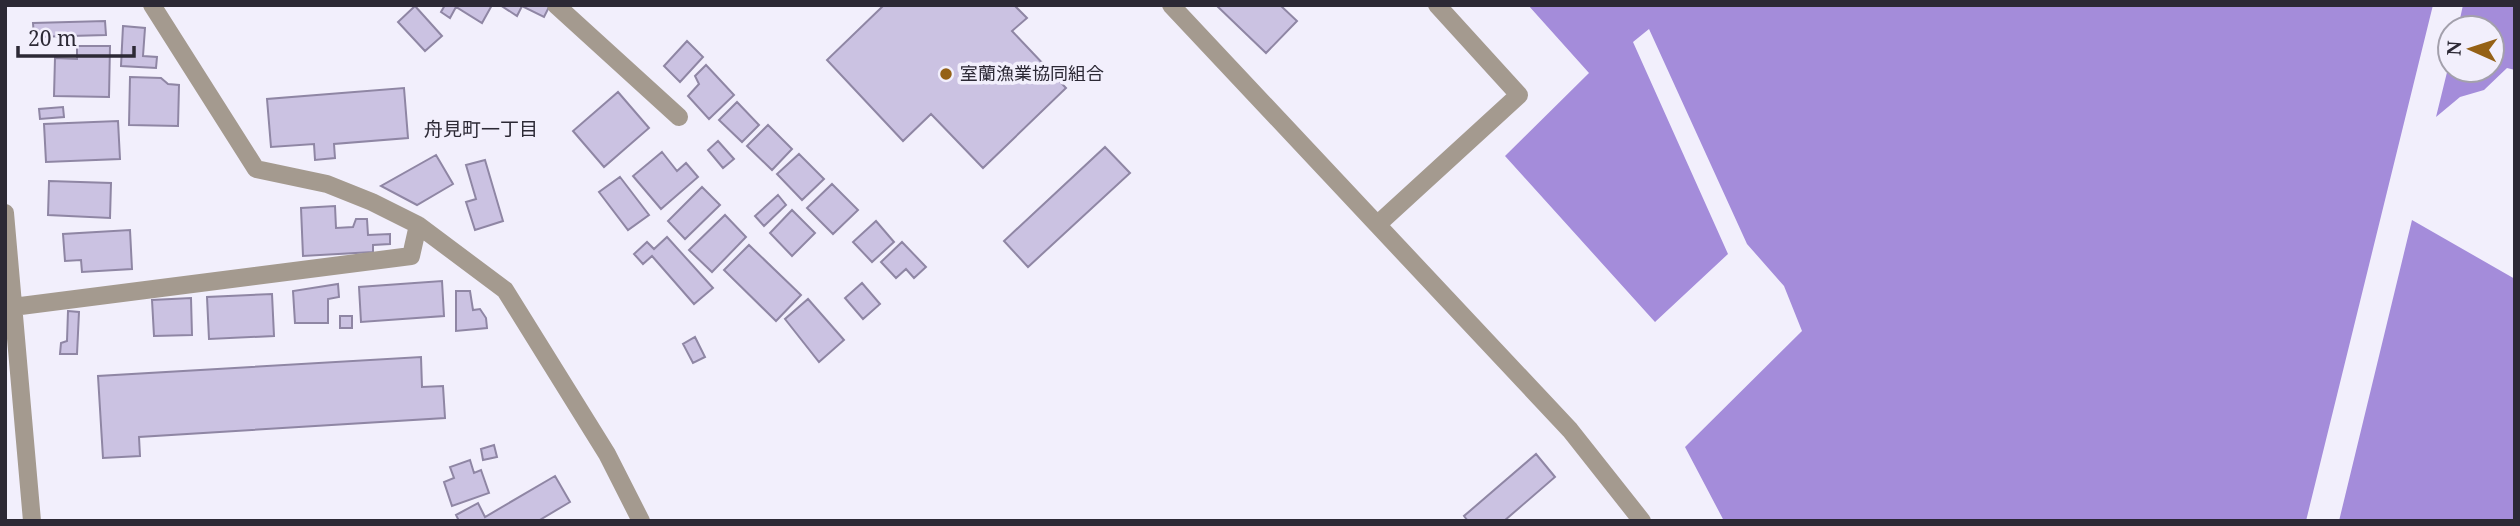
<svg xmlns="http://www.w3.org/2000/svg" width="2520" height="526" viewBox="0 0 2520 526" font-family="'Noto Serif','Noto Sans JP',serif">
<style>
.water{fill:#a48cda}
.building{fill:#cbc2e2;stroke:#8f86a4;stroke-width:2}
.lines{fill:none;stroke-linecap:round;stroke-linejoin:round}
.service{stroke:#a49a8f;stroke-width:18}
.minor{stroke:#a49a8f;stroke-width:18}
.poi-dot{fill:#956116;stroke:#f2effc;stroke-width:2.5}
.labels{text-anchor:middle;stroke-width:7;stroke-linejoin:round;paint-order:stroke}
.poi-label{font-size:18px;fill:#2c2935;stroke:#f2effc;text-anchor:start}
.neighbourhood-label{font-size:19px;fill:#2c2935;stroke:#f2effc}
</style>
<rect width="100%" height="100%" fill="#f2effc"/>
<!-- water -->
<path class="water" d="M 1528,5 L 2433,5 L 2306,521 L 1724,521 L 1685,447 L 1802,331 L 1784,286 L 1747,244 L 1649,29 L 1633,42 L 1728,254 L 1655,322 L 1505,156 L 1589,73 Z
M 2463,5 L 2515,5 L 2515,70 L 2507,68 L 2484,90 L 2460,97 L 2436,117 L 2450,60 L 2450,70 L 2492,70 L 2492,28 L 2458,28 Z
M 2412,220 L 2515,279 L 2515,521 L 2339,521 Z"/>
<!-- building -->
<path class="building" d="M 445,5 L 492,5 L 482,23 L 456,7 L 450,18 L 441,12 Z
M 500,5 L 550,5 L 544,17 L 522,6 L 517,16 Z
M 884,5 L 1014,5 L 1027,18 L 1012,31 L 1066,88 L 983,168 L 931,114 L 903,141 L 827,60 Z
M 1216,5 L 1280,5 L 1297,21 L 1266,53 Z
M 415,6 L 442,36 L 425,51 L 398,22 Z
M 105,21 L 106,35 L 34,37 L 33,23 Z
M 123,26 L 145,28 L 143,56 L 157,57 L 156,68 L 121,66 Z
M 687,41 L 703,57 L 680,82 L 664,66 Z
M 77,46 L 110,46 L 109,97 L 54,96 L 55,58 L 77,59 Z
M 706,65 L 734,95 L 709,119 L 688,96 L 699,84 L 695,76 Z
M 130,77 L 161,78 L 168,84 L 179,85 L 178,126 L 129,125 Z
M 404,88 L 408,138 L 334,144 L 335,158 L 315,160 L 314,144 L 271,147 L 267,99 Z
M 618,92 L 649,128 L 604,167 L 573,131 Z
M 737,102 L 759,125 L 742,142 L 719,120 Z
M 63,107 L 64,117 L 40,119 L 39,109 Z
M 118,121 L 120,159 L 46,162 L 44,124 Z
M 768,125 L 792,149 L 772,170 L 747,146 Z
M 718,141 L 734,159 L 723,168 L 708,150 Z
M 1105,147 L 1130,173 L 1028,267 L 1004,241 Z
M 662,152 L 677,171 L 686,163 L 698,177 L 661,209 L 633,176 Z
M 799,154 L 824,179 L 802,200 L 777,174 Z
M 436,155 L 453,184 L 417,205 L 381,186 Z
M 485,160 L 503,221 L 475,230 L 466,202 L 476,199 L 466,165 Z
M 620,177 L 649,215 L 628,230 L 599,192 Z
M 49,181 L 111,183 L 110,218 L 48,215 Z
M 832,184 L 858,210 L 833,234 L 807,208 Z
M 702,187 L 720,205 L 685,239 L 668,221 Z
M 778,195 L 786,205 L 764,226 L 755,216 Z
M 335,206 L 336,228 L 353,227 L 356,219 L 367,219 L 368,235 L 390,234 L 390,244 L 373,245 L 373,252 L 303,256 L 301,208 Z
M 792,210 L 815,233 L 792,256 L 770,233 Z
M 725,215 L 746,237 L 712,272 L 689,250 Z
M 876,221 L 894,242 L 872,262 L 853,242 Z
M 130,230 L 132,269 L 82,272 L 81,260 L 65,261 L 63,234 Z
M 667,237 L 713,288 L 694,304 L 652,256 L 643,264 L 634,254 L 647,242 L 654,249 Z
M 902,242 L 926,267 L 914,278 L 906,269 L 896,278 L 881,262 Z
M 749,245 L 801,295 L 776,321 L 724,270 Z
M 442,281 L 444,316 L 361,322 L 359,287 Z
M 862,283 L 880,304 L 863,319 L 845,298 Z
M 338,284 L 339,297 L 328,299 L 328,323 L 295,323 L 293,291 Z
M 456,291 L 470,291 L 473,310 L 480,309 L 486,318 L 487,328 L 456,331 Z
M 272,294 L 274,336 L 209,339 L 207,297 Z
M 191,298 L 192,335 L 154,336 L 152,300 Z
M 808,299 L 844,340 L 819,362 L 785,319 Z
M 68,311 L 79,312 L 77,354 L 60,354 L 61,343 L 67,341 Z
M 340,316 L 352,316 L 352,328 L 340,328 Z
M 695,337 L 705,357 L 693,363 L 683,344 Z
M 421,357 L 422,387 L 443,386 L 445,418 L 139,437 L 140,456 L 103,458 L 98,376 Z
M 494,445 L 497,457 L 483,460 L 481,449 Z
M 1536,454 L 1555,477 L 1504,521 L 1468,521 L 1464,516 Z
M 470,460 L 474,473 L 481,470 L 489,493 L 452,506 L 444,482 L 454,478 L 450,467 Z
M 555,476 L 570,502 L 538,521 L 459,521 L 456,515 L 478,503 L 485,517 Z"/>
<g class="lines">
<!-- service -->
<path class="service" d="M 1171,5 L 1570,430 L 1642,521
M 1378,224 L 1519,95 L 1437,5"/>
<!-- minor -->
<path class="minor" d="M 152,5 L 256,169 L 327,184 L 372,202 L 418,225 L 505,290 L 607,454 L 641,521
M 556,5 L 679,117
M 5,213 L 32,521
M 5,308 L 411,256 L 418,225"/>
</g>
<!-- markers -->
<circle class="poi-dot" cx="946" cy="74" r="7"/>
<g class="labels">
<!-- poi labels -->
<g class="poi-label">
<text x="960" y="80">室蘭漁業協同組合</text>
</g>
<!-- neighbourhood labels -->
<g class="neighbourhood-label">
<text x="481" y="136">舟見町一丁目</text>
</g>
</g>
<!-- border -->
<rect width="2520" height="526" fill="none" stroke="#2c2935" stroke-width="14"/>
<!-- north arrow -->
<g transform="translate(2471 49) rotate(273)"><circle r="33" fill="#f2effc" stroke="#a3a0ac" stroke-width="2"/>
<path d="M0-5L12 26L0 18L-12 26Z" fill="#956116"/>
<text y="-10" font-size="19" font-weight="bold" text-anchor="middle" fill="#2c2935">N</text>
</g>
<!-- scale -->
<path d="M18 46v10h116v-10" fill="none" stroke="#2c2935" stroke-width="3.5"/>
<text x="28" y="46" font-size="21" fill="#2c2935" stroke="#f2effc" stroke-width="5" paint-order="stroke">20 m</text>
</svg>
